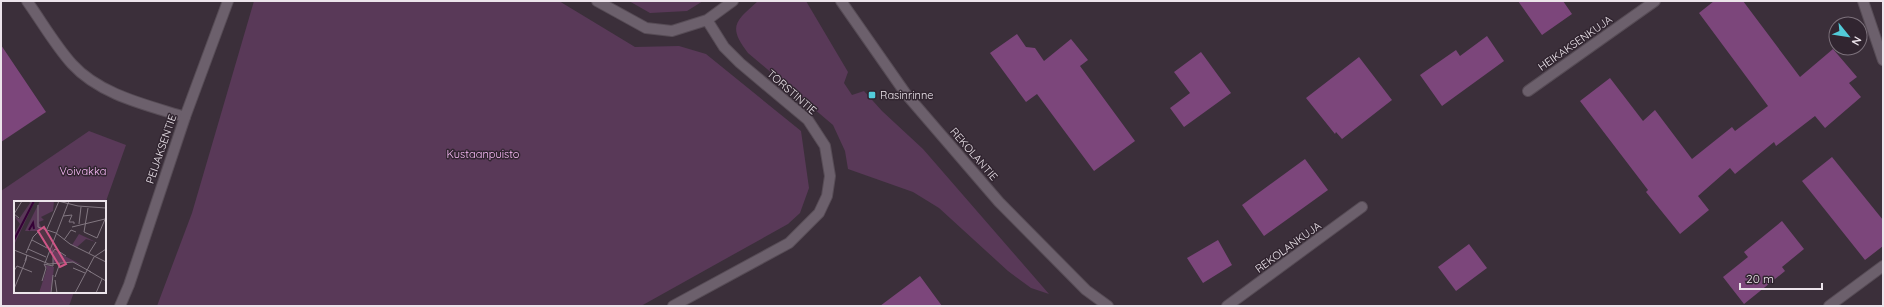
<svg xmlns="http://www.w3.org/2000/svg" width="1884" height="307" viewBox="0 0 1884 307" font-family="Quicksand,sans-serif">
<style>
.green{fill:#593958}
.building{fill:#7c467b}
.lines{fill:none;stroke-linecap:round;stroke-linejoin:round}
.minor-casing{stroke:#574c56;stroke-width:12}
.secondary-casing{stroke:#574c56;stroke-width:12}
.minor{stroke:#6c606c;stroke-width:10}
.secondary{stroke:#6c606c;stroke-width:10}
.poi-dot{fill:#52cbd9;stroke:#312530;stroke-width:1.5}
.labels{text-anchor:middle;stroke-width:3;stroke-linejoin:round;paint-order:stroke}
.street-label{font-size:11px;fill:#ece4eb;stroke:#312530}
.poi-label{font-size:11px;fill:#ece4eb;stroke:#312530;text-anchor:start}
.park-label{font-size:11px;fill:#febefc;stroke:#312530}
.inset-river{fill:none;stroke:#350136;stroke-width:2}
.inset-road{fill:none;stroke:#827781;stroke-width:1}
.view{fill:#cf5586;fill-opacity:0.15;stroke:#cf5586;stroke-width:2}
.inset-edge{fill:none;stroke:#ece4eb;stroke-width:2}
</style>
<rect width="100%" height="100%" fill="#3b2f3a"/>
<!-- green -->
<path class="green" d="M 254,1 L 559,1 L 635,47 L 679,46 L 706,54 L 801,131 L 809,188 L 800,213 L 788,224 L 641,306 L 157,306 L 192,213 Z
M 629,1 L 703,1 L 687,11 L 650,13 Z
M 758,1 L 806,1 L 848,72 L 844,83 L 852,95 L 864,91 L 882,111 L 923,149 L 1049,294 L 1031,288 L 1008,271 L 939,208 L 913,192 L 848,169 L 845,151 L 833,125 L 748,53 C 727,26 736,21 758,1 Z
M 89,131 L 126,145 L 105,204 L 105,202 L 15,202 L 15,292 L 74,292 L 69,306 L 1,306 L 1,191 Z"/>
<!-- building -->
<path class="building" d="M 1518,1 L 1563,1 L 1572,14 L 1542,35 Z
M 1714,1 L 1743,1 L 1800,77 L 1833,49 L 1857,77 L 1849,83 L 1861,97 L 1825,128 L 1815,116 L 1776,146 L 1774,142 L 1735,174 L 1730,168 L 1698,196 L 1709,210 L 1680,234 L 1646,192 L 1648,190 L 1580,101 L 1610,78 L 1643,121 L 1655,110 L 1692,159 L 1732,127 L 1735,131 L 1768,106 L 1699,13 Z
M 1017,34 L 1026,47 L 1035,48 L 1044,61 L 1071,39 L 1088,60 L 1080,66 L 1135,141 L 1094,171 L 1037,94 L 1026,102 L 990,53 Z
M 1487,36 L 1504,61 L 1442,106 L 1420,75 L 1456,50 L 1460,56 Z
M 1,45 L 46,112 L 1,142 Z
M 1201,52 L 1231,93 L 1184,127 L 1170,108 L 1190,93 L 1174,72 Z
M 1359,57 L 1392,100 L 1342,139 L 1336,132 L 1335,134 L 1306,98 Z
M 1832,157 L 1883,220 L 1883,246 L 1865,260 L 1802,181 Z
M 1305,159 L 1328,190 L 1264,236 L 1242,205 Z
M 1782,221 L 1804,249 L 1782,267 L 1785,271 L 1744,304 L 1723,277 L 1748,257 L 1744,252 Z
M 1218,240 L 1232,265 L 1203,283 L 1187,258 Z
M 1469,244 L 1487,268 L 1456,291 L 1438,267 Z
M 920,276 L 942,306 L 880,306 Z"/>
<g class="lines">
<defs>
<path id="minor" d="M 27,1 C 42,22 55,45 72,64 C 100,95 147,105 185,117
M 597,1 L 646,28 L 672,31 L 707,20 L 733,1
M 1863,1 L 1883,60
M 1528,91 L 1655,1
M 673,306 L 789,243 L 819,213 L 827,196 L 830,176 L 825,146 L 808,120 L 740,63 L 724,47 L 707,20
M 1227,306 L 1362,207
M 1829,306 L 1883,266"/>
<path id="secondary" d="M 841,1 L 906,94 L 999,202 L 1086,290 L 1108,306
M 120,306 L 129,285 L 185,117 L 228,1"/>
</defs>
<!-- minor casing -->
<use href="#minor" class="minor-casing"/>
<!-- secondary casing -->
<use href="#secondary" class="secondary-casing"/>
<!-- minor -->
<use href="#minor" class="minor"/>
<!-- secondary -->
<use href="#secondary" class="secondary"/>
</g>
<!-- markers -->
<rect class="poi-dot" x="868" y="91" width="8" height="8" rx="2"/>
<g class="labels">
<!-- street labels -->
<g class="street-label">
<text transform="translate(1575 43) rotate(-35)" y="4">HEIKAKSENKUJA</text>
<text transform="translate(792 92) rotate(41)" y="4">TORSTINTIE</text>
<text transform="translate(161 149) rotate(-71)" y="4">PEIJAKSENTIE</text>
<text transform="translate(974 154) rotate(49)" y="4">REKOLANTIE</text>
<text transform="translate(1288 247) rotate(-36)" y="4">REKOLANKUJA</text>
</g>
<!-- poi labels -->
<g class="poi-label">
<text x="880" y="99">Rasinrinne</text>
</g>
<!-- park labels -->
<g class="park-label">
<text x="483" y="158">Kustaanpuisto</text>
<text x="83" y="175">Voivakka</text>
</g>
</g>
<!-- overview -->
<g transform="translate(14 201)">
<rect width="92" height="92" fill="#3b2f3a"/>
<path d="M 15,0 L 21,0 L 0,44 L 0,33 L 6,23 L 0,15 L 5,18 L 16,2 ZM 26,0 L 40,0 L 39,10 L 27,16 L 30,19 L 25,21 L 27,26 L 25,30 L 11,30 ZM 65,33 L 82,41 L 72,38 L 63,46 L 58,44 ZM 39,46 L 39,49 L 68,64 L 59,61 L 39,62 L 39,54 L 36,51 ZM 30,64 L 40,66 L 37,92 L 25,92 L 33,67 Z" fill="#593958"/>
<path class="inset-river" d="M 15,29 L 19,22 L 20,28M 0,39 L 20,0"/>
<path class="inset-road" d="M 44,0 L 64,5 L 92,7M 24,4 L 24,26 L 42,32 L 56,43 L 92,61M 74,7 L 70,31 L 83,37 L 92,16M 49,15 L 58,14 L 55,21 L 60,21 L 60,23M 5,17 L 0,13 L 8,0M 65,23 L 67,6M 58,26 L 91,18M 33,28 L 45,0M 18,39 L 33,47M 50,39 L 57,29 L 62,31M 14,48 L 32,56M 0,49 L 35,63 L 59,61 L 77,71M 12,52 L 19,36 L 28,27M 38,52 L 41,48 L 52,55M 75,52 L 82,41M 31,62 L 55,0M 59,67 L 71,72M 0,70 L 3,65 L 18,71M 75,70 L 92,80M 41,76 L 46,62M 41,79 L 43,92M 28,80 L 32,67 L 30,63 L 39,65 L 39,54 L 36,51M 0,88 L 12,59 L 13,54 L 11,60M 37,92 L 39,74M 61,92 L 80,56 L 92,48M 82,92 L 88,78"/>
<path class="view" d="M 30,26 L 52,63 L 46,66 L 24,30 Z"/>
<rect width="92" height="92" class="inset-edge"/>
</g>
<!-- border -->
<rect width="1884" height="307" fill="none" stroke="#ece4eb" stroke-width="4"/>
<!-- north arrow -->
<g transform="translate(1848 36) rotate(120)"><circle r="19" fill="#312530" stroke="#7c717b"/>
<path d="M0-3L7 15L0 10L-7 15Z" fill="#52cbd9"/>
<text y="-6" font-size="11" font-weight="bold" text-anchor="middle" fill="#ece4eb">N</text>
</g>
<!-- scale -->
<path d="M1740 283v6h82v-6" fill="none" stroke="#ece4eb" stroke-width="2"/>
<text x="1746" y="283" font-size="12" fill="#ece4eb" stroke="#312530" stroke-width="3" paint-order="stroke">20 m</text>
</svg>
